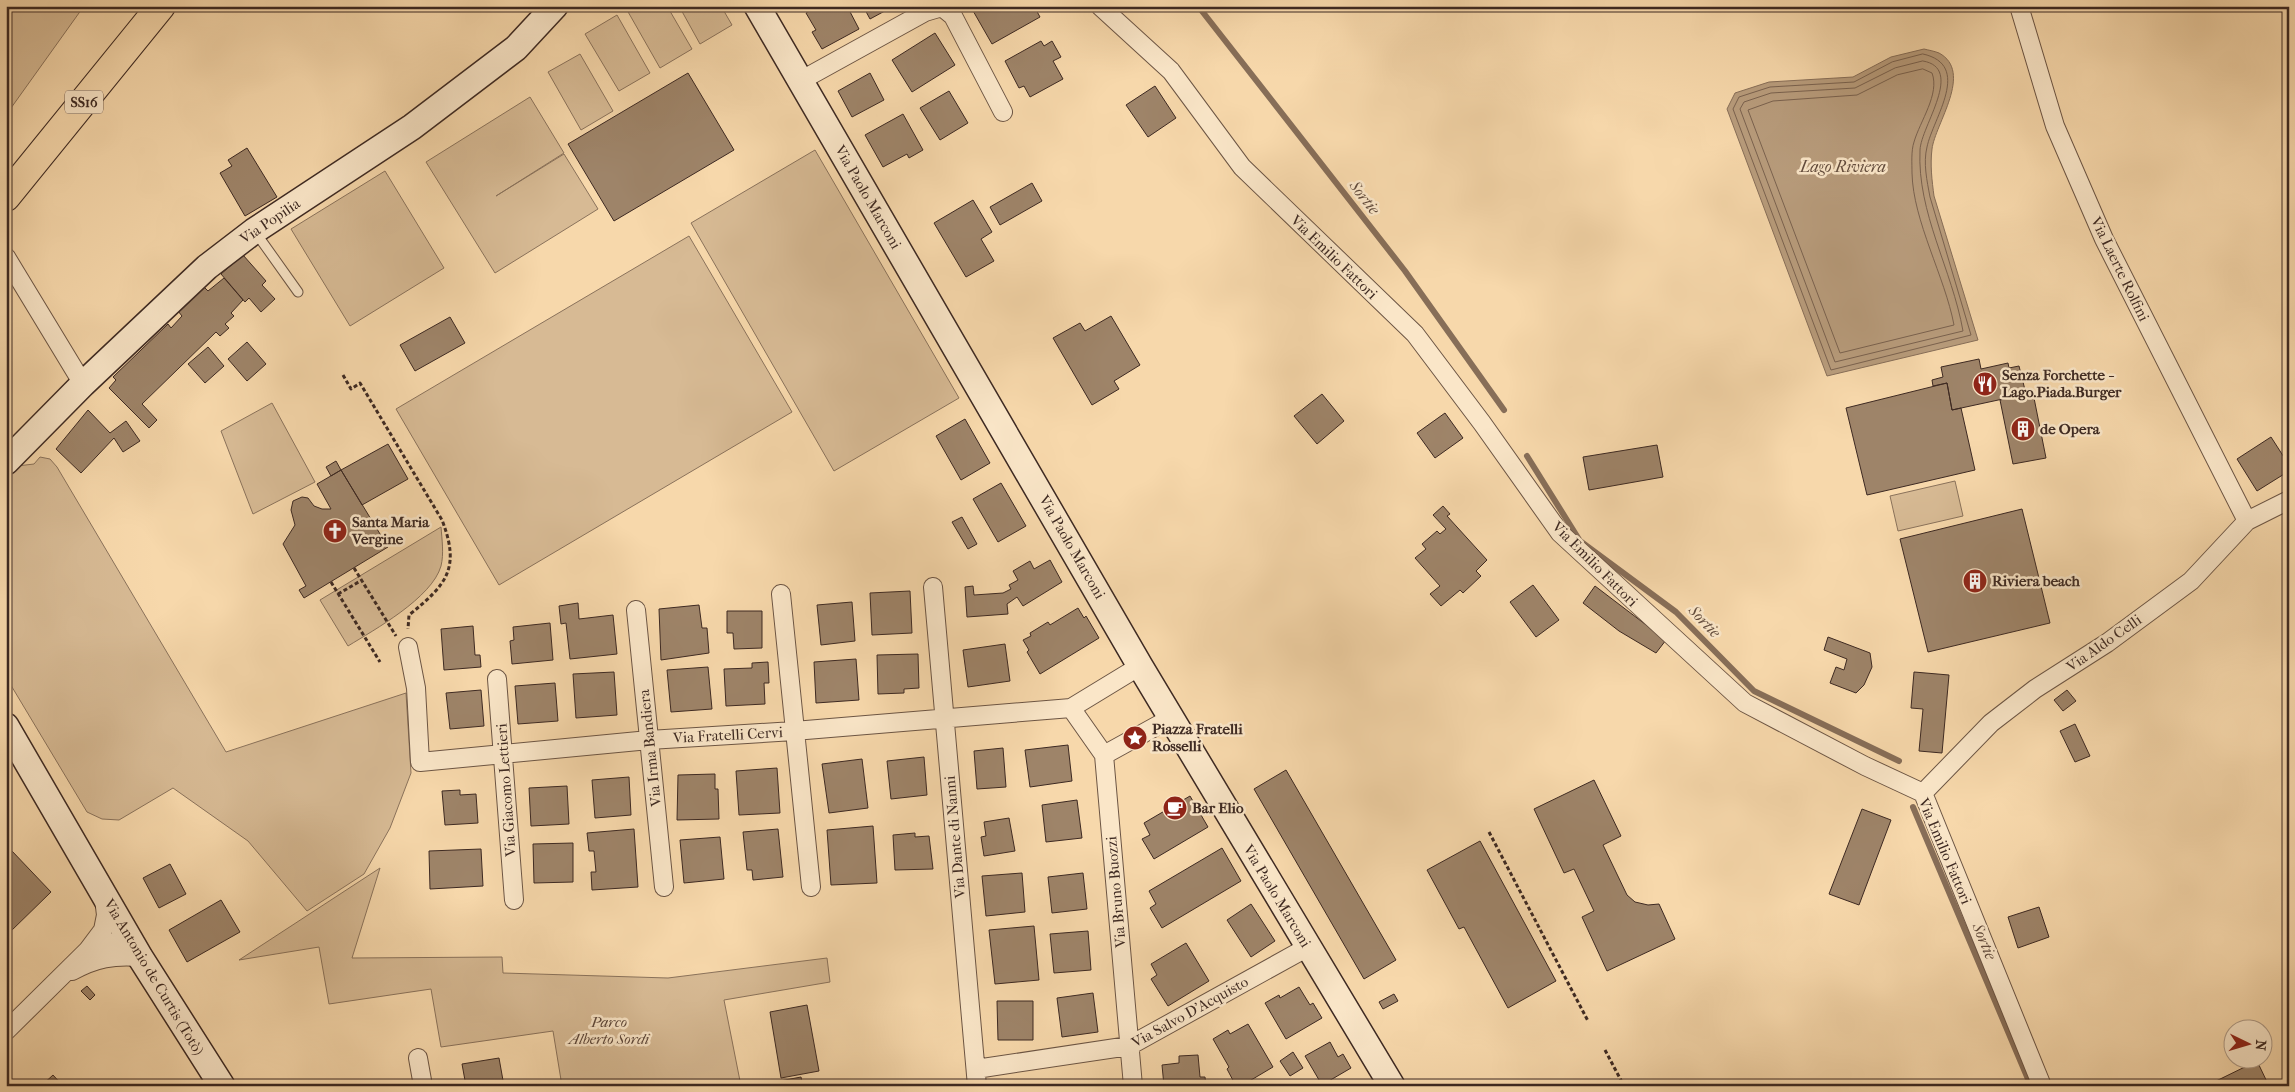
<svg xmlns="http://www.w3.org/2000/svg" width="2295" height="1092" viewBox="0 0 2295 1092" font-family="'IM FELL French Canon',serif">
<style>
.green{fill:#d7ba94;stroke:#8a725b}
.water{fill:#b89c7c;stroke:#876e58}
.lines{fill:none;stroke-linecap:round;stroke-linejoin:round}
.shore{stroke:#7a624f;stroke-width:1}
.stream{stroke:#876e58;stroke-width:6}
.building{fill:#9e8469;stroke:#3d2922}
.lane-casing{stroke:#6c5544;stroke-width:11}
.street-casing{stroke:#6c5544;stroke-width:20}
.secondary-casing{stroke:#3d2922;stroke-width:28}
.primary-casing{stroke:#3d2922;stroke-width:30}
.path{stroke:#3d2922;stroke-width:3;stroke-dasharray:4 2.5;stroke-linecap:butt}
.lane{stroke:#fae6c8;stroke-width:9}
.street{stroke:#fae6c8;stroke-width:18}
.secondary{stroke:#fae6c8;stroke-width:25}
.primary{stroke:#f7d8ab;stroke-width:28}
.labels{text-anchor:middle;stroke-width:5;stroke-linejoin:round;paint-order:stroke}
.shield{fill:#fae6c8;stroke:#766254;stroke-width:1}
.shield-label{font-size:14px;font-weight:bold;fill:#3d2922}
.street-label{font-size:15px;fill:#3d2922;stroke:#fae6c8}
.poi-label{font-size:15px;font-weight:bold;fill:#3d2922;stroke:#fae6c8;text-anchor:start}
.park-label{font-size:15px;font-style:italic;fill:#5c4639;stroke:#fae6c8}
.water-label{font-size:16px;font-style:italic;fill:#624c3d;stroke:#fae6c8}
</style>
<rect width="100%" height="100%" fill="#f7d8ab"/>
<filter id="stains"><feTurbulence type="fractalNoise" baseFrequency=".004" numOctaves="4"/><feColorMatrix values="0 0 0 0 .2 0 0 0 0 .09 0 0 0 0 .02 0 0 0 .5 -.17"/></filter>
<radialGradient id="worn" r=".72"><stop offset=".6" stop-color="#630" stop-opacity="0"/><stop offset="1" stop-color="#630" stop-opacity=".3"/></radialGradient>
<!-- green -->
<path class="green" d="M 6,6 L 84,6 L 6,115 Z
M 633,6 L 667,6 L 692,49 L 660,68 L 627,10 Z
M 679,6 L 721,6 L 732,25 L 700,44 Z
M 617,15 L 650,73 L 619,91 L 585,34 Z
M 580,54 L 613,111 L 581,130 L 548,72 Z
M 530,97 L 564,153 L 496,196 L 564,154 L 598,209 L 495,273 L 426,162 Z
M 815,150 L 959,398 L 834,471 L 691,223 Z
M 385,171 L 444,268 L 350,326 L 291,229 Z
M 689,236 L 792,412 L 499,585 L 396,409 Z
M 272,403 L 315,482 L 253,514 L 221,431 Z
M 40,457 L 50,459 L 57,467 L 226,752 L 406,693 L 411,773 L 390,828 L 364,874 L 307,911 L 248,841 L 173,788 L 119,820 L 102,819 L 87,812 L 6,677 L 6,477 L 17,466 L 34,464 Z
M 1955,481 L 1963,516 L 1898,531 L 1890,496 Z
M 441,527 C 442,540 444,554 441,566 C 432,598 374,630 348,646 L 320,600 Z
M 380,868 L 352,958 L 502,957 L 503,973 L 668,978 L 827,958 L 830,982 L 724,1000 L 741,1086 L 562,1086 L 553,1031 L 441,1047 L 431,989 L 329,1004 L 319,947 L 239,960 Z"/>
<!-- water -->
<path class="water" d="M 1924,49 C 1928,50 1934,51 1939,53 C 1974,72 1935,124 1932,149 C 1930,165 1932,181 1934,196 L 1978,340 L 1827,376 L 1727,109 L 1735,93 L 1769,82 L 1853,77 L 1891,57 Z"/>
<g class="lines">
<!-- shore -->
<path class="shore" d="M 1923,54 C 1973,65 1933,118 1927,147 C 1923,163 1927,181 1930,197 L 1971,335 L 1831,370 L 1733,109 L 1739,97 L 1770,87 L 1854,82 L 1892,62 Z
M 1923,61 C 1965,68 1921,126 1920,150 C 1917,213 1952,269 1963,331 L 1835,362 L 1740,109 L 1744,102 L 1771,93 L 1855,88 L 1895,68 Z
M 1923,69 L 1932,73 C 1940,94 1920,121 1914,142 C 1911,151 1912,163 1912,173 C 1913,221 1945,277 1954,325 L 1840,353 L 1748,110 L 1773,101 L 1857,95 L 1897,75 Z"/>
<!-- stream -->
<path class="stream" d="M 1198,6 L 1405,271 L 1504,410
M 1527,456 L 1580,541 L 1676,612 L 1754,691 L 1899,761
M 1913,807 L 2031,1086"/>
</g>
<!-- building -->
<path class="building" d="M 818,6 L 847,6 L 859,29 L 822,49 L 812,32 L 816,30 L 806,13 Z
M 863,6 L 894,6 L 870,19 Z
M 977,6 L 1034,6 L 1040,17 L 992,44 L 972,9 Z
M 935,33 L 955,65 L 912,92 L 892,60 Z
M 1041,41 L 1044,46 L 1052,41 L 1061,57 L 1053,61 L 1063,79 L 1030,97 L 1024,86 L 1019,88 L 1005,61 Z
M 688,73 L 734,150 L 614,221 L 568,144 Z
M 870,73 L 884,100 L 852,117 L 838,91 Z
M 1155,86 L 1176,118 L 1148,137 L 1126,105 Z
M 949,91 L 968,123 L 940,140 L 920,108 Z
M 903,114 L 923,150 L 909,158 L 907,154 L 883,167 L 865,135 Z
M 247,148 L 277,197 L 245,216 L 220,173 L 232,166 L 228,160 Z
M 1032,183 L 1042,201 L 1000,225 L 990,207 Z
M 973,200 L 992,232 L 981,239 L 994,261 L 966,277 L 934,223 Z
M 243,255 L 266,281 L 262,285 L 275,299 L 261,312 L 249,298 L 245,302 L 221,274 Z
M 224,278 L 243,300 L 231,313 L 234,316 L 225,324 L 229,328 L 220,336 L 216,332 L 142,404 L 157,420 L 149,428 L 109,388 L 116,380 L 113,377 L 168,324 L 171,328 L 182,316 L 178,311 L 203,286 L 208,291 Z
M 1111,316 L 1140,365 L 1114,381 L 1119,389 L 1092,405 L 1053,338 L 1080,323 L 1085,331 Z
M 450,317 L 465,343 L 415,371 L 400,345 Z
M 247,342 L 266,364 L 247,381 L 228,359 Z
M 208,347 L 224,366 L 205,383 L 188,364 Z
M 1979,359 L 1981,369 L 2008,363 L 2009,368 L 2019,366 L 2026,394 L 1952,410 L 1947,383 L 1933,386 L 1932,380 L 1943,377 L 1941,367 Z
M 1947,383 L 1952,410 L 1961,408 L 1975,470 L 1867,495 L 1846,408 Z
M 2033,393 L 2046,458 L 2013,464 L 2000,400 Z
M 1322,394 L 1344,421 L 1317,444 L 1294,416 Z
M 88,410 L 110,433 L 126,421 L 140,441 L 123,452 L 114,438 L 81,473 L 56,449 Z
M 1445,413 L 1463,438 L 1435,458 L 1417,433 Z
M 965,419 L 990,463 L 961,480 L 936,436 Z
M 2271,437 L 2289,465 L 2289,471 L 2257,491 L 2237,459 Z
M 388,444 L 408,479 L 362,505 L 341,470 Z
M 1657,445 L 1663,477 L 1589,490 L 1583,457 Z
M 336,461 L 341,470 L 331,476 L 326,467 Z
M 341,470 L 388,547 L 304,598 L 299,590 L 306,586 L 283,544 L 295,525 L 291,510 L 293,501 L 302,497 L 308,498 L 314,506 L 322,509 L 331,509 L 317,484 Z
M 1001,483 L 1026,526 L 998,542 L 973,499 Z
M 1443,506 L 1450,514 L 1447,516 L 1487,560 L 1476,571 L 1481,576 L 1463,593 L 1460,590 L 1441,606 L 1430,594 L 1440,586 L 1415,558 L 1426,549 L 1422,544 L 1437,531 L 1440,534 L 1446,529 L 1433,515 Z
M 2022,509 L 2050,623 L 1928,652 L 1900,539 Z
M 962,517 L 977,544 L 968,549 L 952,522 Z
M 1050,560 L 1062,582 L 1023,606 L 1017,597 L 1007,604 L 1008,614 L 967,617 L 965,587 L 973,586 L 974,595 L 1003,593 L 1011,589 L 1009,585 L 1018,580 L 1013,571 L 1030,561 L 1034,569 Z
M 1533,585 L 1559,620 L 1536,637 L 1510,602 Z
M 1595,586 L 1666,640 L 1656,653 L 1619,631 L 1583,603 Z
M 910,591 L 912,633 L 872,635 L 870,593 Z
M 852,602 L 855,641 L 821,645 L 817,605 Z
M 578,603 L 579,619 L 613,615 L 617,654 L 570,659 L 566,623 L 561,624 L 559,606 Z
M 699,605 L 702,628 L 707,628 L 709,653 L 661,660 L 659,609 Z
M 1078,608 L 1084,618 L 1086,616 L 1099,638 L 1040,674 L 1027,652 L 1029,650 L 1023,640 L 1031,636 L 1030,633 L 1048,622 L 1050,625 Z
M 727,611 L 762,611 L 762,648 L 734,649 L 733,633 L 727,633 Z
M 550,623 L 553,660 L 512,664 L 510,641 L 514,640 L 513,627 Z
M 473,626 L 475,655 L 480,655 L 481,667 L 444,670 L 441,629 Z
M 1828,637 L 1870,653 L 1872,667 L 1864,685 L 1856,693 L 1830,683 L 1836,667 L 1844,670 L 1847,659 L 1824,650 Z
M 1005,644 L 1010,681 L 968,687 L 963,650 Z
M 918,654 L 919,688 L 904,689 L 904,693 L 878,694 L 877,655 Z
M 856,659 L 859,700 L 816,703 L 814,662 Z
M 768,662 L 769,683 L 764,683 L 765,704 L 726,706 L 724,669 L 752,668 L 752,663 Z
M 708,667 L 712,709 L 671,712 L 667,670 Z
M 614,672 L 617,715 L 576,718 L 573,674 Z
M 1914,672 L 1949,675 L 1942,753 L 1919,751 L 1923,709 L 1911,708 Z
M 555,683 L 558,721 L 518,724 L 515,686 Z
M 481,690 L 484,726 L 450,729 L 446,693 Z
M 2067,690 L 2076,701 L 2063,711 L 2054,700 Z
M 2075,724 L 2090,756 L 2075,762 L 2060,731 Z
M 1068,745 L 1072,781 L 1030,787 L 1025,750 Z
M 1003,748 L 1006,787 L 977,789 L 974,751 Z
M 924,757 L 927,795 L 891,799 L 887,761 Z
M 862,759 L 868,808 L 829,813 L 822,764 Z
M 777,768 L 780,813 L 739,815 L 736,771 Z
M 1286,770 L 1396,960 L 1364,979 L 1254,789 Z
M 715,774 L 715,789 L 718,789 L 719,819 L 677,820 L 678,775 Z
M 629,777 L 631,815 L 595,818 L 592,780 Z
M 1594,780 L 1621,836 L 1603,845 L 1627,895 L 1635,902 L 1648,905 L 1659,904 L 1675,939 L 1607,971 L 1582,917 L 1594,911 L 1574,869 L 1564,873 L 1534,809 Z
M 567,786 L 569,824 L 531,826 L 529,788 Z
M 460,790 L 460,795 L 476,794 L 478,823 L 445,825 L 442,791 Z
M 1190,796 L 1208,827 L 1154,859 L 1142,839 L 1150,835 L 1144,823 Z
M 1077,800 L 1082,838 L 1046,842 L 1042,805 Z
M 1862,809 L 1891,820 L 1859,905 L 1829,894 Z
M 1009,818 L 1015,851 L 984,856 L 981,837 L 986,836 L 984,822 Z
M 873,826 L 877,883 L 831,885 L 827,830 Z
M 634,829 L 638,887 L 592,890 L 591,872 L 596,872 L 594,851 L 589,851 L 587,833 Z
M 778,829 L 783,877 L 753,880 L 752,870 L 747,870 L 743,832 Z
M 915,833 L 915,837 L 929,836 L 933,869 L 895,870 L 893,835 Z
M 720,837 L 724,879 L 684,883 L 680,840 Z
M 1480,841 L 1556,981 L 1508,1008 L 1464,927 L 1459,929 L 1427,870 Z
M 573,843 L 573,882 L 534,883 L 533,844 Z
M 1222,848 L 1241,881 L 1162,928 L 1150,908 L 1156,904 L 1149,891 Z
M 481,849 L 483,886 L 430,889 L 429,851 Z
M 11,850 L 51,892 L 10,932 L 6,928 L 6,855 Z
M 170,864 L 186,894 L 159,908 L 143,878 Z
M 1022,873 L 1025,912 L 986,916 L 982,876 Z
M 1083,873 L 1087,909 L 1052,913 L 1048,877 Z
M 221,900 L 240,932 L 187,962 L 169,930 Z
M 1251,904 L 1275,941 L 1251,957 L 1227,920 Z
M 2039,907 L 2049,937 L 2018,948 L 2008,917 Z
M 1034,926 L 1039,980 L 995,984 L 989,930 Z
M 1088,931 L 1091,970 L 1054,973 L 1050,934 Z
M 1186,943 L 1209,981 L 1168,1006 L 1151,979 L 1157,975 L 1151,964 Z
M 87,986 L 95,995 L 90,1000 L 81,991 Z
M 1299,987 L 1310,1005 L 1313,1003 L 1322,1018 L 1286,1039 L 1265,1003 L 1279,995 L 1280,998 Z
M 1093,993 L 1098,1032 L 1062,1037 L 1057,998 Z
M 1394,994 L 1398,1001 L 1383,1009 L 1379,1002 Z
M 997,1001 L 1033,1001 L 1033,1040 L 998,1040 Z
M 807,1005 L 819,1071 L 781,1078 L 770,1012 Z
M 1248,1024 L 1273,1067 L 1241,1086 L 1236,1086 L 1227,1069 L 1229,1067 L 1213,1039 L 1228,1030 L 1230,1034 Z
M 1330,1042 L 1338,1057 L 1343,1054 L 1351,1068 L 1322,1085 L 1305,1056 Z
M 1293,1052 L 1303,1068 L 1290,1076 L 1280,1061 Z
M 1198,1055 L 1200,1077 L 1205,1077 L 1206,1086 L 1164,1086 L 1162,1065 L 1179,1063 L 1179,1056 Z
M 499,1058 L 504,1086 L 466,1086 L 462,1064 Z
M 2257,1061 L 2269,1086 L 2214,1086 L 2212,1083 Z
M 53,1075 L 63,1086 L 41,1086 Z
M 801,1077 L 803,1086 L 764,1086 L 764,1084 Z"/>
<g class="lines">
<defs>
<path id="lane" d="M 256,233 L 298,292"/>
<path id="street" d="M 1100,6 L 1171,71 L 1242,167 L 1415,334 L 1482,423 L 1560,533 L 1745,703 L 1865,766 L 1923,793 L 2042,1086
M 2019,6 L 2055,126 L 2104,239 L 2247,521
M 800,81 L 925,12 L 942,7 L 953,16 L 1003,112
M 6,257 L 83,384
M 933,587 L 977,1086
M 781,594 L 811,887
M 636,610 L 664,887
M 408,647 L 416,688 L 420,762 L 649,740 L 794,731 L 1071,708 L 1140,666
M 497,679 L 514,900
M 1071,708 L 1104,755 L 1133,1086
M 1104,755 L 1171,718
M 1923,793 L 1991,723 L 2035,689 L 2107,643 L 2191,581 L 2247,521 L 2289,500
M 88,950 L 109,943 L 130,939
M 72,971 C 96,958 113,955 140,957
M 6,1031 L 88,950 L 103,930 L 106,915 L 104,899
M 418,1058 L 423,1086
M 976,1069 L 1129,1046 L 1308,947"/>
<path id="secondary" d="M 757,6 L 1140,666 L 1392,1086
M 6,462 L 83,384 L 207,267 L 254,231 L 412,127 L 516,48 L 555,6
M 6,726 L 140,957 L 222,1086"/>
<path id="primary" d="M 6,197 L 161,6"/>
</defs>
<!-- lane casing -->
<use href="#lane" class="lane-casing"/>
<!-- street casing -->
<use href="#street" class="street-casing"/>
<!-- secondary casing -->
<use href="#secondary" class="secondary-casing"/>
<!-- primary casing -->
<use href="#primary" class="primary-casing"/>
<!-- path -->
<path class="path" d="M 343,375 L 351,389 L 360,383 L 442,520 C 461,569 446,585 409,615 L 408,629
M 354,568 L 396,636
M 331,582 L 380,662
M 338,594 L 362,580
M 1489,832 L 1588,1021
M 1605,1050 L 1624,1086"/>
<!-- lane -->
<use href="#lane" class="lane"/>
<!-- street -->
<use href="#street" class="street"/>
<!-- secondary -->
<use href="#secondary" class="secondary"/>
<!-- primary -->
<use href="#primary" class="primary"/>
</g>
<!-- icons -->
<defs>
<symbol id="restaurant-disc" viewBox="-11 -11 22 22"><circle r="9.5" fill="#8f2418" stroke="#fae6c8"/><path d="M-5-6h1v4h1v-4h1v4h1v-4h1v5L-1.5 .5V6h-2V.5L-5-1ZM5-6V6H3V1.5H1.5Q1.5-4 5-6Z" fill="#fff"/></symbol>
<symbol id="building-disc" viewBox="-11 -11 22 22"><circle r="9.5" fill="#8f2418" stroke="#fae6c8"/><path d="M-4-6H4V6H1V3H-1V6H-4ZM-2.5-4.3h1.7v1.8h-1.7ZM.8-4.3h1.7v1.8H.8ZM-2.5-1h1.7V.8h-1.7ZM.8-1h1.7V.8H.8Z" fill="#fff"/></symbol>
<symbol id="church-disc" viewBox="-11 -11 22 22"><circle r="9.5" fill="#8f2418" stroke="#fae6c8"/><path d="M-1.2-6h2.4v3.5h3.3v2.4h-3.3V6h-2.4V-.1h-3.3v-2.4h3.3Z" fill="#fff"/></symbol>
<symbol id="sight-disc" viewBox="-11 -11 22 22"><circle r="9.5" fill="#8f2418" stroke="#fae6c8"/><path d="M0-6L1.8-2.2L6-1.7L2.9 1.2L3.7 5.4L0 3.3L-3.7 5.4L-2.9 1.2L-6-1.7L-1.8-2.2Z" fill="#fff"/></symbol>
<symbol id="cafe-disc" viewBox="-11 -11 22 22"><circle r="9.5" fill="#8f2418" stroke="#fae6c8"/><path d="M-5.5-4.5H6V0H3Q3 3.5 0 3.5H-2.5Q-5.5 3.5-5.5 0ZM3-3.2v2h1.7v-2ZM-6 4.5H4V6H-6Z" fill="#fff"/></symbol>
</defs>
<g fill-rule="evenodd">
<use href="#restaurant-disc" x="1971" y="370" width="28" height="28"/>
<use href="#building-disc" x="2009" y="415" width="28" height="28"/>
<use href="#church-disc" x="321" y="517" width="28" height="28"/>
<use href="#building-disc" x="1961" y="567" width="28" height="28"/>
<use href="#sight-disc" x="1121" y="724" width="28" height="28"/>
<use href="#cafe-disc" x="1161" y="794" width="28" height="28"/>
</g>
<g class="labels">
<!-- shield labels -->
<rect class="shield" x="65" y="90.5" width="38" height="23" rx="4"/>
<g class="shield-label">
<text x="84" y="107">SS16</text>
</g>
<!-- street labels -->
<g class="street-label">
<text transform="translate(868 197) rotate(60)" y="5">Via Paolo Marconi</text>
<text transform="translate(270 221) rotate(-34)" y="5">Via Popilia</text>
<text transform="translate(1334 257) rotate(44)" y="5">Via Emilio Fattori</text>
<text transform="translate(2120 269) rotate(64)" y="5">Via Laerte Rolfini</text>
<text transform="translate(1072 547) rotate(60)" y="5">Via Paolo Marconi</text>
<text transform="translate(1595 564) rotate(45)" y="5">Via Emilio Fattori</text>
<text transform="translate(2104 643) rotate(-35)" y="5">Via Aldo Celli</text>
<text transform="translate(728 735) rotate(-3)" y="5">Via Fratelli Cervi</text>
<text transform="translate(650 748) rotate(-96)" y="5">Via Irma Bandiera</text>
<text transform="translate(506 790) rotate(-94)" y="5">Via Giacomo Lettieri</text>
<text transform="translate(955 837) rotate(-95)" y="5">Via Dante di Nanni</text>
<text transform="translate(1945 851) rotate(67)" y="5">Via Emilio Fattori</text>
<text transform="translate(1116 892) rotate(-95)" y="5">Via Bruno Buozzi</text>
<text transform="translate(1277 896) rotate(59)" y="5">Via Paolo Marconi</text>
<text transform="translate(154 977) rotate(59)" y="5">Via Antonio de Curtis (Totò)</text>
<text transform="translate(1190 1012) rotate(-29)" y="5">Via Salvo D'Acquisto</text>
</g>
<!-- poi labels -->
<g class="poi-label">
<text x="2002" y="380">Senza Forchette -<tspan x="2002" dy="17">Lago.Piada.Burger</tspan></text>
<text x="2040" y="434">de Opera</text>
<text x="352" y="527">Santa Maria<tspan x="352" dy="17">Vergine</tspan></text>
<text x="1992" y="586">Riviera beach</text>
<text x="1152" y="734">Piazza Fratelli<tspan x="1152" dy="17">Rosselli</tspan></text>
<text x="1192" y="813">Bar Elio</text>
</g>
<!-- park labels -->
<g class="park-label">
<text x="609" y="1027">Parco<tspan x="609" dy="17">Alberto Sordi</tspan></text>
</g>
<!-- water labels -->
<g class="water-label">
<text x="1843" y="172">Lago Riviera</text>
<text transform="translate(1365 197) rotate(52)" y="6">Sortie</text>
<text transform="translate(1705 621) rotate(46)" y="6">Sortie</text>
<text transform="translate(1985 941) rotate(67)" y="6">Sortie</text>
</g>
</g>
<!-- margin -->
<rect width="2295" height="1092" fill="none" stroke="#f7d8ab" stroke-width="25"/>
<rect x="8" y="8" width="2280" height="1077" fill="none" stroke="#3d2922" stroke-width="2.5"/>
<rect x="12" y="12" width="2270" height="1067" fill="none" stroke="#3d2922"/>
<!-- north arrow -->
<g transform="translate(2248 1044) rotate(95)"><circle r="24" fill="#fae6c8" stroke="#ae9a86"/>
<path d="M0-4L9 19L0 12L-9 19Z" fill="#8f2418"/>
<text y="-8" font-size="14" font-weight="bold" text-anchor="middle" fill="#3d2922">N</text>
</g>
<rect width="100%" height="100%" filter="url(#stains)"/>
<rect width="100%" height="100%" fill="url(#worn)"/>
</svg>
